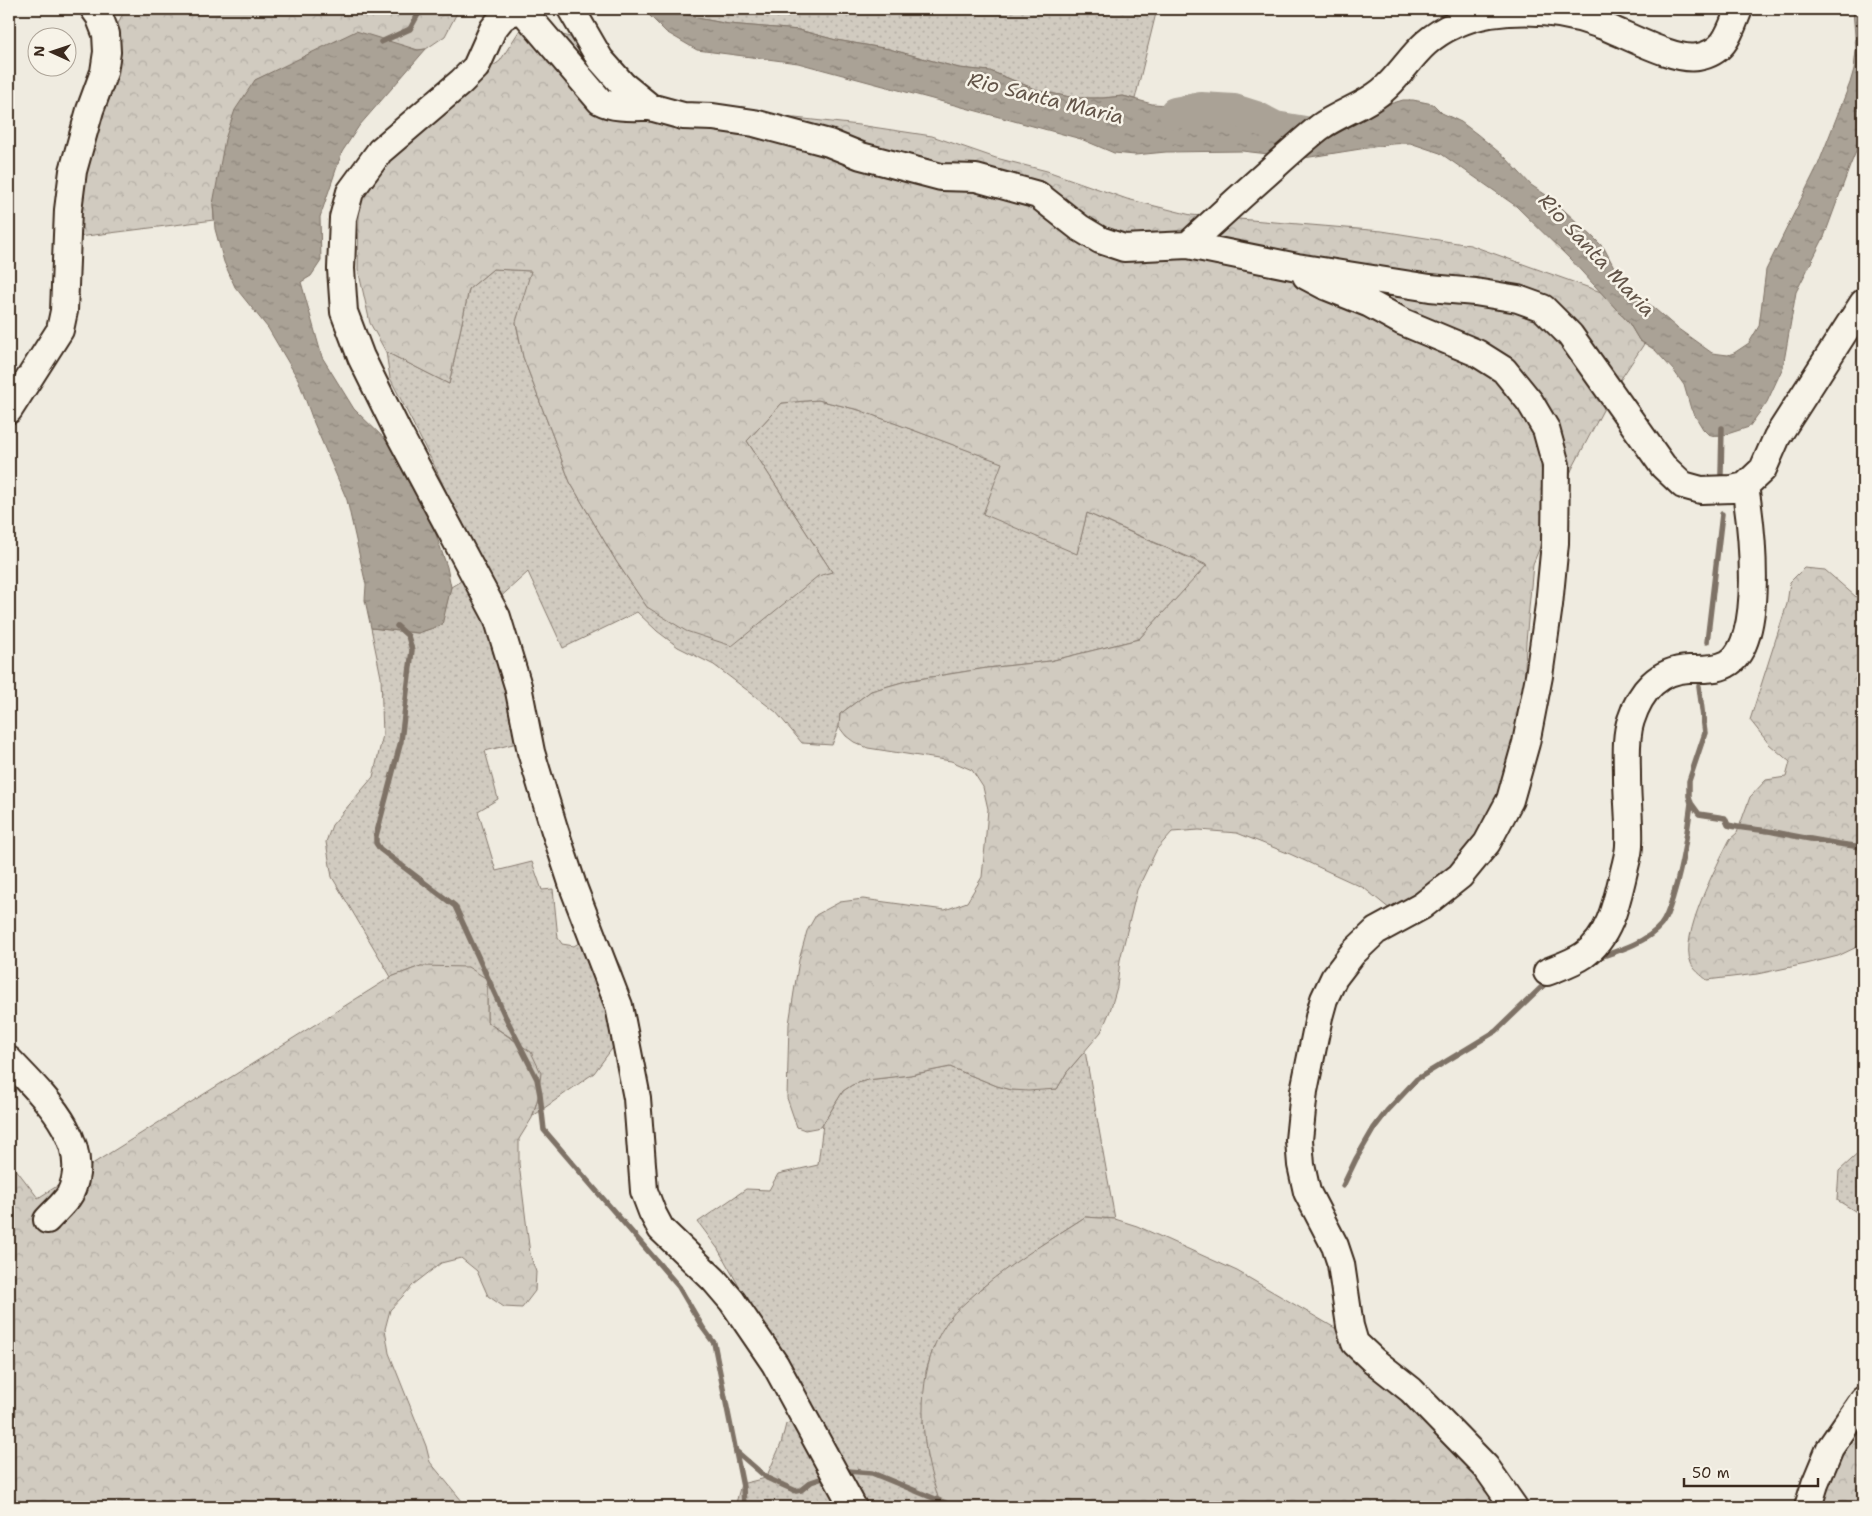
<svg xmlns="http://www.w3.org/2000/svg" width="1872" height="1516" viewBox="0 0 1872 1516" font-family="'Shantell Sans',sans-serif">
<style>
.grass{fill:url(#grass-dots);stroke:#867a6f}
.forest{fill:url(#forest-crowns);stroke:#867a6f}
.water{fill:url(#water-ripples);stroke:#7e7266}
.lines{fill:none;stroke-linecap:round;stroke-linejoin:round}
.stream{stroke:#7e7266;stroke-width:5.5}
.river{stroke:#aaa296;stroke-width:32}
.minor-casing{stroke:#3b2a1e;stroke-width:30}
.minor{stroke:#f7f3e8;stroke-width:26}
.labels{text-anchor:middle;stroke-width:5;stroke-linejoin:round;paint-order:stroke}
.water-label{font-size:20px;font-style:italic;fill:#625448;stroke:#f7f3e8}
</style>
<defs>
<pattern id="grass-dots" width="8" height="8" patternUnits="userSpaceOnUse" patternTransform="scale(1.25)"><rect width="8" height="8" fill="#d1cbc0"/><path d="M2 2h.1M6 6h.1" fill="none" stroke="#b4aea5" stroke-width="1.8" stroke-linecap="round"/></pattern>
<pattern id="forest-crowns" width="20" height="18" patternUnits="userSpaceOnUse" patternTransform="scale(1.25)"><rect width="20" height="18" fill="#d1cbc0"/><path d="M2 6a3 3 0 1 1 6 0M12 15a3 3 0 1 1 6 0" fill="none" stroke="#b4aea5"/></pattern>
<pattern id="water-ripples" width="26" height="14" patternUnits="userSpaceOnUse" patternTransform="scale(1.25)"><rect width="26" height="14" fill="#aaa296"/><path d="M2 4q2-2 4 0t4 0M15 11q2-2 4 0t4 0" fill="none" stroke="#8c847a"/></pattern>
</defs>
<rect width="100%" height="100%" fill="#efebe0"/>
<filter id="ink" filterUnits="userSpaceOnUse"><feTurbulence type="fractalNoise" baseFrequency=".02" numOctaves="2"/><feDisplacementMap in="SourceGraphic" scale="10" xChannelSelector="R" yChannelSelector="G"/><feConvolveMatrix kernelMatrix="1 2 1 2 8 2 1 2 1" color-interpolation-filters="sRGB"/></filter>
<g filter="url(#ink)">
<!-- grass -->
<path class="grass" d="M 676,9 L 1157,9 L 1135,99 L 1123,96 L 1103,98 L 1075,98 L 1040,91 L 990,71 L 959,68 L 889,49 L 836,40 L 799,30 L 729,24 L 697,18 L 682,13 Z
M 493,269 L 532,271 L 516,323 L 523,357 L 570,482 L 616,561 L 647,607 L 832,572 L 747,441 L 782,403 L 818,400 L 859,410 L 1003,463 L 1077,553 L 1087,513 L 1207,566 L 1139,639 L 1050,661 L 987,668 L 906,681 L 871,691 L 840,714 L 839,727 L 832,745 L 802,743 L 776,712 L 714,665 L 678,647 L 657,631 L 637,612 L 563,648 L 528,572 L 496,601 L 537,738 L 485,751 L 498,799 L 478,811 L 496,871 L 532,862 L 542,890 L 553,889 L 558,938 L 562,944 L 574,946 L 601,929 L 621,968 L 626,1002 L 617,1042 L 594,1073 L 533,1116 L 538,1097 L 513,1039 L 487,1022 L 487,979 L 421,966 L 391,977 L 332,877 L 326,842 L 332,825 L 373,777 L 383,735 L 381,677 L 371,628 L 418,633 L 441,625 L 451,587 L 481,569 L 435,467 L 390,378 L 386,352 L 449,384 L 469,289 Z
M 1085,1051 L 1115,1219 L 1085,1217 L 1043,1244 L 980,1289 L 934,1346 L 926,1371 L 923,1422 L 927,1456 L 941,1507 L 882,1507 L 871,1502 L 870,1507 L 735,1507 L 741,1484 L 766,1478 L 781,1444 L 786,1424 L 817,1412 L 749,1304 L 718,1249 L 698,1222 L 746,1189 L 769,1190 L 778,1174 L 818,1165 L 823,1124 L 843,1091 L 852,1085 L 867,1080 L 910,1075 L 950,1067 L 997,1086 L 1012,1090 L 1057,1089 L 1067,1072 Z
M 1863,1149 L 1863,1216 L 1837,1200 L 1839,1171 Z"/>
<!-- forest -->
<path class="forest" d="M 127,9 L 459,9 L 445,36 L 426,49 L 289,65 L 255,80 L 213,204 L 214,220 L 78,237 L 86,100 L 121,17 Z
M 523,25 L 590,42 L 606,71 L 619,114 L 749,137 L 762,119 L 795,118 L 859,125 L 932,136 L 996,158 L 1047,171 L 1127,199 L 1191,215 L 1382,231 L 1470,245 L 1601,292 L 1629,323 L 1639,340 L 1644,344 L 1613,391 L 1572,469 L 1533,564 L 1526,642 L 1522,746 L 1488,851 L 1455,898 L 1424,912 L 1391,910 L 1364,888 L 1290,854 L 1237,833 L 1199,830 L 1172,832 L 1157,849 L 1137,890 L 1120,960 L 1117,987 L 1110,1011 L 1101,1032 L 1067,1072 L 1057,1089 L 1028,1091 L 1012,1090 L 997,1086 L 950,1067 L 910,1075 L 867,1080 L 852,1085 L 843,1091 L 821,1127 L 805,1130 L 797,1127 L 787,1098 L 789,1024 L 799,960 L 807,931 L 816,915 L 840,902 L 863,899 L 945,910 L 967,902 L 982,877 L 985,846 L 988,809 L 983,787 L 972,770 L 951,761 L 868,748 L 854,742 L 846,736 L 839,727 L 840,714 L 871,691 L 906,681 L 987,668 L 1050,661 L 1139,639 L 1207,565 L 1087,513 L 1077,554 L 983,514 L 1002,463 L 859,410 L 818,400 L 782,403 L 747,441 L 832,572 L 818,576 L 732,646 L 686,631 L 647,607 L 616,561 L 570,482 L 523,357 L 516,322 L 531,271 L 493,269 L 469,289 L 449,384 L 386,352 L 370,323 L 358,269 L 359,213 L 370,166 L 459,90 L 500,61 Z
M 1804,568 L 1825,570 L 1863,603 L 1863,944 L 1838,956 L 1806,964 L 1757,974 L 1707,980 C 1702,976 1693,969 1691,963 C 1679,936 1717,865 1730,839 L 1737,833 L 1750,797 L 1766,780 L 1786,777 L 1790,762 L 1769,744 L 1750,720 L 1787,604 L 1790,582 Z
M 421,966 L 468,967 L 487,979 L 487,1022 L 531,1052 L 541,1073 L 538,1097 L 532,1118 L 519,1139 L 519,1164 L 530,1254 L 536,1272 L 535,1291 L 522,1308 L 504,1307 L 488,1296 L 477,1271 L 461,1258 L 441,1263 L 414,1284 L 390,1310 L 385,1329 L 389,1353 L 426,1446 L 430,1462 L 467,1507 L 9,1507 L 9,1160 L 38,1198 L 391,977 Z
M 1085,1217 L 1115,1219 L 1137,1226 L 1237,1271 L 1402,1367 L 1525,1507 L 941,1507 C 936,1490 930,1473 927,1456 C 919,1411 921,1354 951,1317 C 955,1311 962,1306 967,1301 C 1002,1268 1045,1243 1085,1217 Z
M 1863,1407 L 1863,1507 L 1815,1507 Z"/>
<!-- water -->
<path class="water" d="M 643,9 L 676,9 L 682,13 L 697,18 L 729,24 L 799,30 L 836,40 L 889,49 L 959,68 L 990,71 L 1040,91 L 1075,98 L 1103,98 L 1123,96 L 1152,104 L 1210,107 L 1234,111 L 1261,123 L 1274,132 L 1289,133 L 1303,130 L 1403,100 L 1413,100 L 1433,104 L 1442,113 L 1461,122 L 1477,134 L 1506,158 L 1531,185 L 1552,199 L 1594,238 L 1604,248 L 1615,269 L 1627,285 L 1677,328 L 1712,353 L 1728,355 L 1734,353 L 1749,343 L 1759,326 L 1766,270 L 1818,165 L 1850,83 L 1854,69 L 1856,50 L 1853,9 L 1863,9 L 1863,135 L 1850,166 L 1824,237 L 1796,292 L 1783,367 L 1767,402 L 1749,427 L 1721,436 L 1715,436 L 1708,434 L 1703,429 L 1691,409 L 1684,385 L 1674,371 L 1655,350 L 1639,340 L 1629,323 L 1571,260 L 1516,206 L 1440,153 L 1410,143 L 1392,144 L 1304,158 L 1242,151 L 1166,152 L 1135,155 L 1114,153 L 1081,139 L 798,63 L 697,50 L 666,32 Z
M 356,31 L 418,50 L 426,49 L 359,126 L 342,152 L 320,217 L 321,261 L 311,276 L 301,282 L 322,357 L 354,409 L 392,446 L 425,502 L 447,567 L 451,587 L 442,625 L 418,633 L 371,628 L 365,600 L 366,585 L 347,500 L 314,423 L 298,379 L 268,328 L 235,287 L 224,262 L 215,229 L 213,204 L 225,139 L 235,110 L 255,80 Z"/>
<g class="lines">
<!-- stream -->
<path class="stream" d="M 381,42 L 410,29 L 421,9
M 1721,474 L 1722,428
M 397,626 L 408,636 L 412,650 L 401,741 L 376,836 L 376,843 L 380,849 L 455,906 L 505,1016 L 537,1079 L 540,1095 L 544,1130 L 679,1287 L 703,1328 L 714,1343 L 743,1487 L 744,1507
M 1707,642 L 1722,514
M 1699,686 L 1705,733 L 1689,781 L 1689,796 L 1691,803 L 1699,814 L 1725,818 L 1728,825 C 1743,829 1759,829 1774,832 C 1804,838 1833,844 1863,847
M 1597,958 C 1618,951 1646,943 1661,925 C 1668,916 1671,903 1674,893 C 1683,863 1687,834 1691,803
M 1343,1186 L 1356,1159 L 1374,1128 L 1387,1111 L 1417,1079 L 1496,1031 L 1550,979
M 736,1451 L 767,1478 L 796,1491 L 801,1490 L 811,1482 L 826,1477
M 847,1471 L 872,1473 L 955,1507"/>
<!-- river -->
<path class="river" d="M 1175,113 L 1201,108 L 1234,110 L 1256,117 L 1275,127 L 1311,133 L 1318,130 L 1338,128"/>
<defs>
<path id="minor" d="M 571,9 L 600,59 L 623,85 L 650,107 L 683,116 L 713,117 L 754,123 L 829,143 L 861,156 L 941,177 L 976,178 L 1038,195 L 1080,228 L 1100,240 L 1124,248 L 1188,245 L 1297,267 L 1430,288 L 1475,292 L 1518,299 L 1543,308 L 1570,335 L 1663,466 L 1683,485 L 1701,490 L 1732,489 L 1745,486 L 1763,469 L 1777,437 L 1863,303
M 650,107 C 634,107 615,109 600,101 L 525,13 L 517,11 L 510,13 L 502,18 L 493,29 L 476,67 L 461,82 L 380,151 L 350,192 L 343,218 L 341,269 L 344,312 L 361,357 L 397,430 L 497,617 L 518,686 L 531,752 L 554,828 L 574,889 L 619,1006 L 637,1098 L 644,1191 L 652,1212 L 661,1229 L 714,1280 L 732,1301 L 775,1364 L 853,1507
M 1188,245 C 1214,221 1240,197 1266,174 C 1284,158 1302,141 1320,127 C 1340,113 1364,106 1382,91 C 1399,77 1410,57 1426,43 C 1443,28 1467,18 1490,14 C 1527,9 1563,11 1598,24 C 1622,32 1674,62 1698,57 C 1726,52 1730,31 1739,9
M 1306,276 L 1325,286 L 1370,304 L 1403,322 L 1477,353 L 1504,370 L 1530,402 L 1546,429 L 1556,465 L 1555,543 L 1549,605 L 1539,676 L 1526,743 L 1510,800 L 1487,843 L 1460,876 L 1422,906 L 1376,931 L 1353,953 L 1334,978 L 1324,999 L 1319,1017 L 1304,1091 L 1299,1140 L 1301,1165 L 1307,1192 L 1335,1246 L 1341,1264 L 1350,1326 L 1355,1343 L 1373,1360 L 1411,1390 L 1486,1467 L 1514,1507
M 9,410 L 60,330 L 64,311 L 68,210 L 73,171 L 90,110 L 104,72 L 107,52 L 106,34 L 99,16 L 94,9
M 1547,972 C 1559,967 1574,962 1584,955 C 1611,936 1617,900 1624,871 C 1626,862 1629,853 1629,845 C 1630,822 1627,799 1627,776 C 1627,759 1625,737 1631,720 C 1640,692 1658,670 1689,669 C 1700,669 1716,670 1727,664 C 1766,644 1751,523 1745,486
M 9,1060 C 41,1094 95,1142 70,1194 C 65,1203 54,1212 47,1220
M 1808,1507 L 1815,1484 L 1830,1448 L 1863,1400"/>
</defs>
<!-- minor casing -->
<use href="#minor" class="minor-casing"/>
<!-- minor -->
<use href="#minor" class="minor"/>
</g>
</g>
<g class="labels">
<!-- water labels -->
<g class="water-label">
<text transform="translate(1046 98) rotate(14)" y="7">Rio Santa Maria</text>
<text transform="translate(1597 255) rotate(47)" y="7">Rio Santa Maria</text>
</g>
</g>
<!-- margin -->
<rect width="1872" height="1516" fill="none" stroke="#f7f3e8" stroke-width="30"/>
<rect x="15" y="15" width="1842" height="1486" fill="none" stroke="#3b2a1e" stroke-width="2" filter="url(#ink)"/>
<!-- north arrow -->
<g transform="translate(52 52) rotate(273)"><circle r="24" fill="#f7f3e8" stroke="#aca397"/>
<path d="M0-4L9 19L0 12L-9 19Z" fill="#3b2a1e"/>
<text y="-8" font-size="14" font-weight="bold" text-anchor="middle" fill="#3b2a1e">N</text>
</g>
<!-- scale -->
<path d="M1684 1478v8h134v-8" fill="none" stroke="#3b2a1e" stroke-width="2.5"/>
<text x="1692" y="1478" font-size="15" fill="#3b2a1e" stroke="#f7f3e8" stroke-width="4" paint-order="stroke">50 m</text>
</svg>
